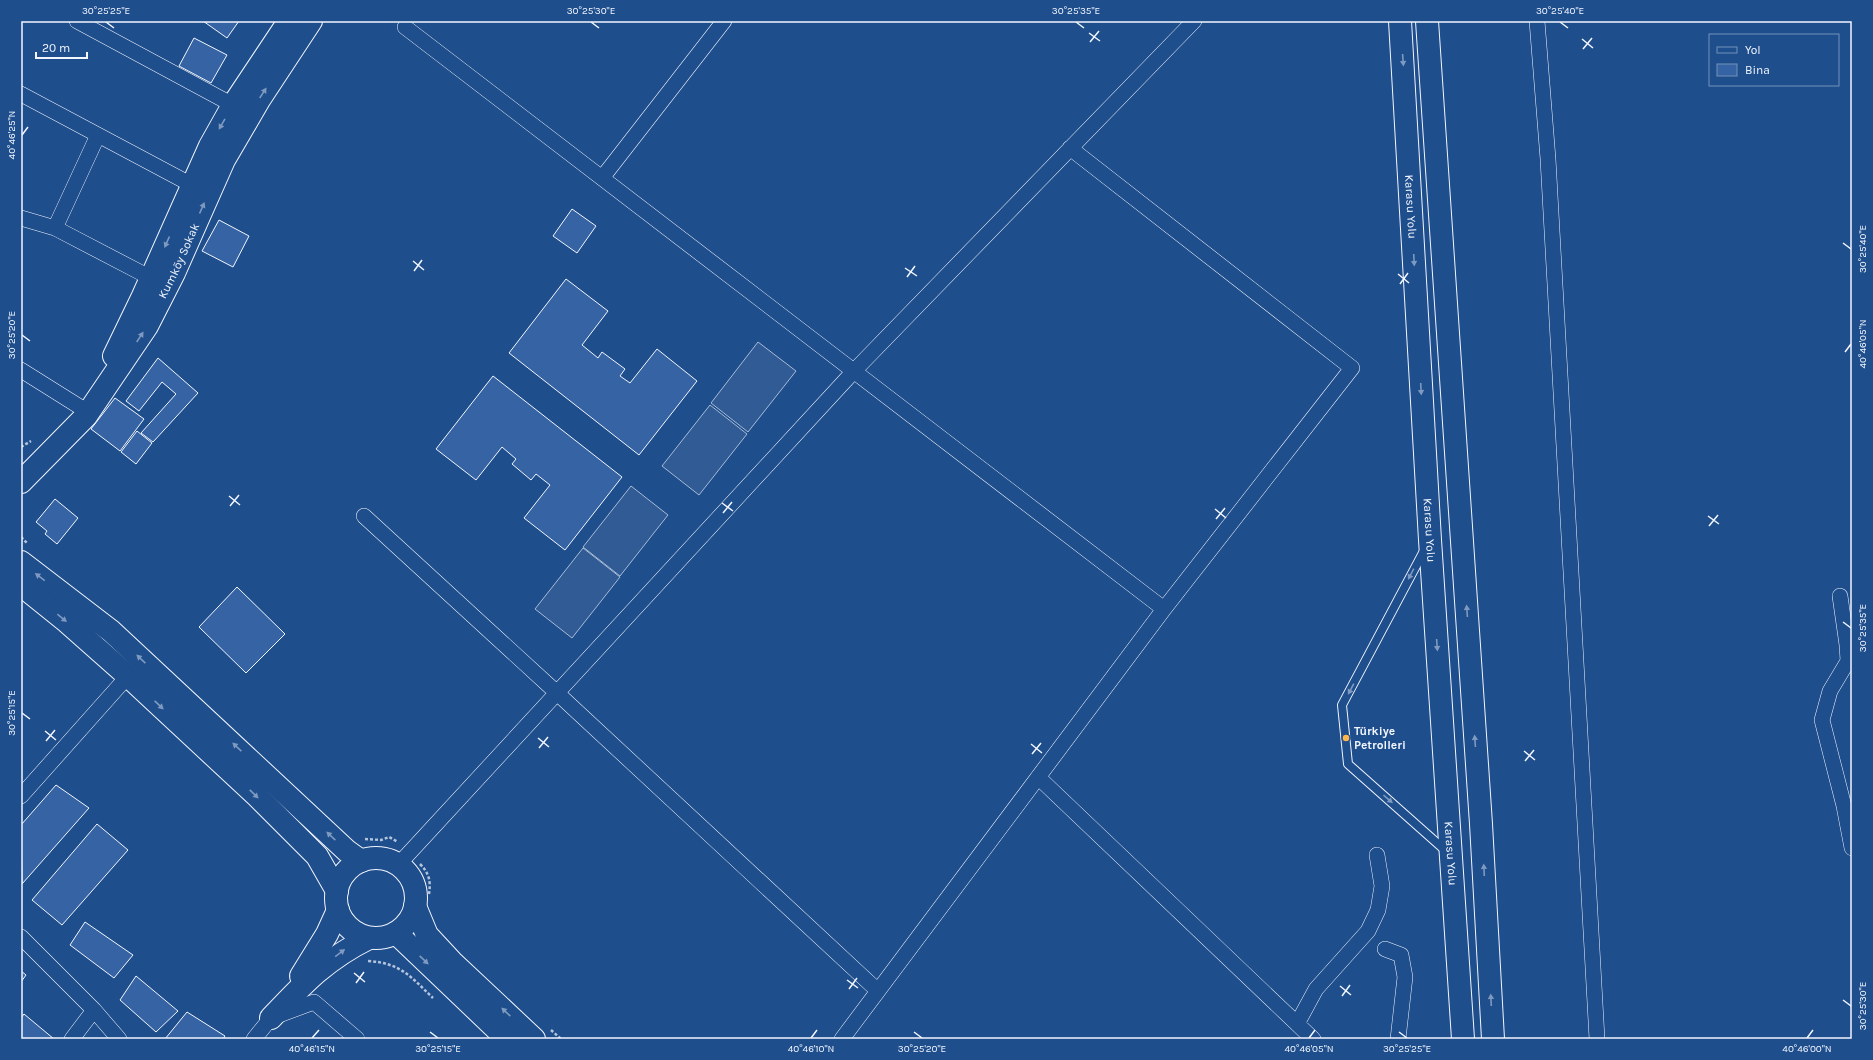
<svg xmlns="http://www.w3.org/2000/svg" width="1873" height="1060" viewBox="0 0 1873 1060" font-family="Karla,sans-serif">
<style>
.built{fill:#305b95;stroke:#a8bbd7}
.building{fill:#3563a3;stroke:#f2f6ff}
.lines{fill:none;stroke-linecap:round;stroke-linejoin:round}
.lane-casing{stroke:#f2f6ff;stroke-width:10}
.street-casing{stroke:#f2f6ff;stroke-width:16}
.secondary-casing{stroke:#f2f6ff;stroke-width:24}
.highway-casing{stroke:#f2f6ff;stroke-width:24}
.path{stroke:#b3c4dc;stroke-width:2.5;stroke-dasharray:3 2;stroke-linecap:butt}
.lane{stroke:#1f4e8c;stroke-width:8}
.street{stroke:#1f4e8c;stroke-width:15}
.secondary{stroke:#1f4e8c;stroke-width:22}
.highway{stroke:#1f4e8c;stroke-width:22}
.oneway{fill:#7e9ac0}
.ticks{fill:none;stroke:#f2f6ff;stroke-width:1.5}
.poi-dot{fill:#ffb74d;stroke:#1f4e8c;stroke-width:1.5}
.labels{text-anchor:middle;stroke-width:3;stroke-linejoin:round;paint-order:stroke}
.street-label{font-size:12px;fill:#f2f6ff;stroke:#1f4e8c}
.poi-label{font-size:12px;font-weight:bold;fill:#f2f6ff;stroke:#1f4e8c;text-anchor:start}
.neatline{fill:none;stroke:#f2f6ff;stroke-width:1.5}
.ticks-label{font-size:10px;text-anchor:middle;fill:#f2f6ff}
</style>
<rect width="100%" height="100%" fill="#1f4e8c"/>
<!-- built -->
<path class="built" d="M 758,342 L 796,371 L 748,432 L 711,403 Z
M 710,405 L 747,434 L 699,495 L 662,466 Z
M 631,486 L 668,515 L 620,576 L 583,547 Z
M 583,548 L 620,577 L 572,638 L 535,609 Z"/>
<!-- building -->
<path class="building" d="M 203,21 L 239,21 L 227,38 Z
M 194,38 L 227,55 L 211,83 L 179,66 Z
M 572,209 L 596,226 L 577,253 L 553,236 Z
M 219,220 L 249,236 L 233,267 L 202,251 Z
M 566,279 L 608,311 L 582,345 L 598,358 L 602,352 L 625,369 L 620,376 L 630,383 L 657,349 L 697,381 L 639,455 L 509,353 Z
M 158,358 L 198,393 L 153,442 L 141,433 L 176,394 L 162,382 L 139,411 L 126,401 Z
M 493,376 L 622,477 L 565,550 L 524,518 L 550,485 L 536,474 L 531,480 L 512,464 L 516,459 L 502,447 L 476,480 L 436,449 Z
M 115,398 L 144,419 L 120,451 L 91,429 Z
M 137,431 L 152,443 L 136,464 L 121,452 Z
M 55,499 L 78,518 L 57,544 L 45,534 L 47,531 L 36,522 Z
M 237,587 L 285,634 L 246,673 L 199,627 Z
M 56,785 L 89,808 L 22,884 L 21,825 Z
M 97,824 L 128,850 L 62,925 L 32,900 Z
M 85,922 L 133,955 L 114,978 L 70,945 Z
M 21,971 L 26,975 L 21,982 Z
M 136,976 L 178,1011 L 156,1032 L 120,1000 Z
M 187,1012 L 225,1036 L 223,1039 L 165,1039 Z
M 24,1014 L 54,1039 L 21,1039 L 21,1018 Z"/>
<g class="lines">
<defs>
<path id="lane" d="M 1425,549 L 1342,705 L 1348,764 L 1446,851"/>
<path id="street" d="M 77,21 L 233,105
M 1537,21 L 1548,159 L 1597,1039
M 405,27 L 1164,609
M 21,94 L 192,185
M 602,178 L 724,21
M 21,218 L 55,228 L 151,278
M 55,228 L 98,135
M 21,370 L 80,407
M 364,516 L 556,692 L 878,991
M 1840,596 L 1847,645 L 1848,661 L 1830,691 L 1822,720 L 1844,806 L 1852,848
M 1038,777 L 1313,1039
M 21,796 L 128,676
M 399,864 L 854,371 L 1194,21
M 21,937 L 94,1010 L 119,1039
M 1385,949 L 1401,955 L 1405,977 L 1398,1039
M 1297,1024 L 1316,989 L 1368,931 L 1378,910 L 1382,886 L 1377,855
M 72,1039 L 94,1010
M 254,1039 L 271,1018 L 314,1002 L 357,1039
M 842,1039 L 1164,609 L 1352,368 L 1070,148"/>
<g id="secondary">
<path d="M 114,356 L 143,296 L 210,146 L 233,105 L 289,21"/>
<path id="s1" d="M 21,482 L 86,416 L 147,326 L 174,273 L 224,160 L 259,100 L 311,21"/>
<path d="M 21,562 L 111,631 L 347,851 L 361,861"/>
<path d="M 21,585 L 67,622 L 128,676 L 257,796 L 317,856 L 337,891"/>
<circle cx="376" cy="898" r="40"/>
<path d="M 415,906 L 427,935 L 452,962 L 534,1039"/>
<path d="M 396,933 L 507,1039"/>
<path d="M 301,976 L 327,934 L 338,910"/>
<path d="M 271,1018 C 303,984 326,959 369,938"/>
</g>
<g id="highway">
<path id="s2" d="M 1400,21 L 1430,540 L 1463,1039"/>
<path d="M 1427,21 L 1481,824 L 1493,1039"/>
</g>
</defs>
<!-- lane casing -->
<use href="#lane" class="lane-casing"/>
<!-- street casing -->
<use href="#street" class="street-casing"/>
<!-- secondary casing -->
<use href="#secondary" class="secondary-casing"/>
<!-- highway casing -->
<use href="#highway" class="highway-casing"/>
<!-- path -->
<path class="path" d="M 21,447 L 31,441
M 21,537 L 27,543
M 365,839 L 381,840 L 389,837 L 398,842
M 420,864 C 429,873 431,881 429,894
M 368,961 C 401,963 411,977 433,998
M 551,1030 L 561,1039"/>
<!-- lane -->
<use href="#lane" class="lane"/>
<!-- street -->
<use href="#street" class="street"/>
<!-- secondary -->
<use href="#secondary" class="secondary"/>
<!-- highway -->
<use href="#highway" class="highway"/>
</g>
<!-- one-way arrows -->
<defs><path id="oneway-solid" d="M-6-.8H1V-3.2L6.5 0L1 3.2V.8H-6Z"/></defs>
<g class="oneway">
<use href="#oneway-solid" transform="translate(1403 60) rotate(86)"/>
<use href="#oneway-solid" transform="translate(263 93) rotate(-57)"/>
<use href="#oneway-solid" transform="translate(222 124) rotate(120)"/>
<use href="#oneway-solid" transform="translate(202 208) rotate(-66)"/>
<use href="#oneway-solid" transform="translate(167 242) rotate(114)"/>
<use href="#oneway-solid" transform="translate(1414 260) rotate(87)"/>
<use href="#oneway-solid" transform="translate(140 337) rotate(-57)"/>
<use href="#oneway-solid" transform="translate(1421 389) rotate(87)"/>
<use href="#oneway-solid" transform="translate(1411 574) rotate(118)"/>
<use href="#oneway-solid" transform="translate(40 577) rotate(-143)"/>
<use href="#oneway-solid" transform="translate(1467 611) rotate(-94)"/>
<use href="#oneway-solid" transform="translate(62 618) rotate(39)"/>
<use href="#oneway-solid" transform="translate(1437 645) rotate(86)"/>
<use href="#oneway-solid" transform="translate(141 659) rotate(-137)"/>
<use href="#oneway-solid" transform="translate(1351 689) rotate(118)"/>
<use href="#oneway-solid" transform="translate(159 705) rotate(43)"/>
<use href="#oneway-solid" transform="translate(1475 741) rotate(-94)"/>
<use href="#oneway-solid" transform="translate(237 747) rotate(-137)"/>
<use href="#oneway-solid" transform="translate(254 794) rotate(44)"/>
<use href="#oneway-solid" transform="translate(1388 799) rotate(41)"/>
<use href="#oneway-solid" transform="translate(331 836) rotate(-137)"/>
<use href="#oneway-solid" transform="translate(1484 870) rotate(-93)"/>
<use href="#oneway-solid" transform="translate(340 953) rotate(-37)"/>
<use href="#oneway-solid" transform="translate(424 960) rotate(44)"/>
<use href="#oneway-solid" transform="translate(1491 1000) rotate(-93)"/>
<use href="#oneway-solid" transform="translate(506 1012) rotate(-137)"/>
</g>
<!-- ticks -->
<path class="ticks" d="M 106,22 L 114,28M 591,22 L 599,28M 1076,22 L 1084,28M 1560,22 L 1568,28M 1089,33 L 1100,41M 1582,39 L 1593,48M 1090,42 L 1099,31M 1583,49 L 1592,38M 22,135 L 28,127M 1843,243 L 1851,249M 413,261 L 424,270M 905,268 L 917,276M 414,271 L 422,260M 1398,274 L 1409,283M 907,277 L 915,266M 1400,284 L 1408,273M 22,335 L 30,341M 1845,352 L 1851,344M 229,496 L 240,505M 722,503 L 733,511M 230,506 L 239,495M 1215,509 L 1226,518M 723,513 L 732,502M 1708,516 L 1719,524M 1216,519 L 1225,508M 1709,526 L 1718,515M 1843,622 L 1851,628M 22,713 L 30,719M 45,731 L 56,740M 538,738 L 549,747M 46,741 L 55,730M 1031,744 L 1042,753M 539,748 L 548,737M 1524,751 L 1535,760M 1032,754 L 1041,743M 1525,761 L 1534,750M 354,973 L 365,982M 847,980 L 858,988M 356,983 L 364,972M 1340,986 L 1351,995M 849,989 L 857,978M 1342,996 L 1350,985M 1843,1000 L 1851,1006M 430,1032 L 438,1038M 914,1032 L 922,1038M 1399,1032 L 1407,1038M 312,1038 L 319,1030M 811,1038 L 817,1030M 1309,1038 L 1315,1030M 1807,1038 L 1813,1030"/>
<!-- markers -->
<circle class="poi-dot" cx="1346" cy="738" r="4"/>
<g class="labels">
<!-- street labels -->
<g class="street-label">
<text dy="4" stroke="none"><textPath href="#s2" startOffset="186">Karasu Yolu</textPath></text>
<text dy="4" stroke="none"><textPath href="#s1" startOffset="274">Kumköy Sokak</textPath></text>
<text dy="4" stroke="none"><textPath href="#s2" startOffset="510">Karasu Yolu</textPath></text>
<text dy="4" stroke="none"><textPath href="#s2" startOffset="834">Karasu Yolu</textPath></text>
</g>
<!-- poi labels -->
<g class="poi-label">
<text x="1354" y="735">Türkiye<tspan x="1354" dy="14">Petrolleri</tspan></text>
</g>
</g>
<!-- border -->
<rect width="1873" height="1060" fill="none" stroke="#1f4e8c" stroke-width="44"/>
<!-- legend -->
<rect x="1709" y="34" width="130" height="52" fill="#1f4e8c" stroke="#7391ba"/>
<rect x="1717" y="47" width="20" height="6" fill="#1f4e8c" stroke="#7391ba"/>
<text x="1745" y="54" font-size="12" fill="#f2f6ff">Yol</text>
<rect x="1717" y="64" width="20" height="12" fill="#3563a3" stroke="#7391ba"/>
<text x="1745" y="74" font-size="12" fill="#f2f6ff">Bina</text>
<!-- scale -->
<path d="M36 52v6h51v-6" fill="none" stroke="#f2f6ff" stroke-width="2"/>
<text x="42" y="52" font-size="12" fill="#f2f6ff" stroke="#1f4e8c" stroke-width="3" paint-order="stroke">20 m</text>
<rect x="22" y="22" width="1829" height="1016" class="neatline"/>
<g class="ticks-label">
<text x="106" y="14">30°25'25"E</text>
<text x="591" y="14">30°25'30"E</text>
<text x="1076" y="14">30°25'35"E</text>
<text x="1560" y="14">30°25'40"E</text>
<text transform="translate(11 135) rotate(-90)" y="4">40°46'25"N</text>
<text transform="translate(1862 249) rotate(-90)" y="4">30°25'40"E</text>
<text transform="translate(11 335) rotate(-90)" y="4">30°25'20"E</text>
<text transform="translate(1862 344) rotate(-90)" y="4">40°46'05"N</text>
<text transform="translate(1862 628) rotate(-90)" y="4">30°25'35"E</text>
<text transform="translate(11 713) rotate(-90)" y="4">30°25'15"E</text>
<text transform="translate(1862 1006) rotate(-90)" y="4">30°25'30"E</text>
<text x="312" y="1052">40°46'15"N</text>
<text x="438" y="1052">30°25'15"E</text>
<text x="811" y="1052">40°46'10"N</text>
<text x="922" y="1052">30°25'20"E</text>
<text x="1309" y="1052">40°46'05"N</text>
<text x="1407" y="1052">30°25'25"E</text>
<text x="1807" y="1052">40°46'00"N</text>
</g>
</svg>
